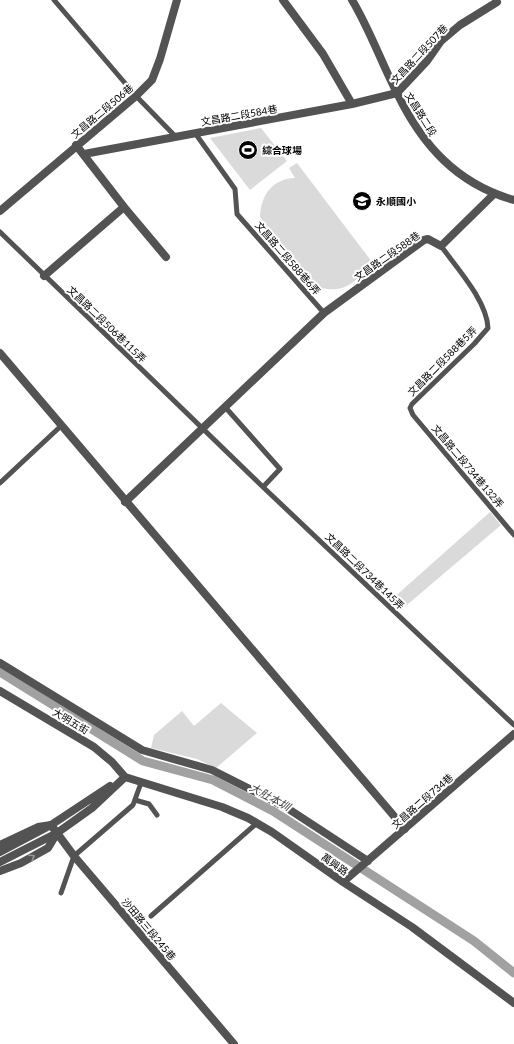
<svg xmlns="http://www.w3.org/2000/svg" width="514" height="1044" viewBox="0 0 514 1044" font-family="Lato,'Noto Sans TC',sans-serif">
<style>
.green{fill:#dadada}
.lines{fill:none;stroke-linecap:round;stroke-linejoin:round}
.canal{stroke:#a1a1a1;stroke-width:9}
.service{stroke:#535353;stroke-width:5}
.minor{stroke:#535353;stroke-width:8}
.tertiary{stroke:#535353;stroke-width:8}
.oneway{stroke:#989898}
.labels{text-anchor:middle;stroke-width:4;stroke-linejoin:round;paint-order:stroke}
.street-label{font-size:10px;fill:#000;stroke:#fff}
.poi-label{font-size:10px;font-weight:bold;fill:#000;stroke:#fff;text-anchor:start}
.water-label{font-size:11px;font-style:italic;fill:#424242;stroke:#fff}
</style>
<rect width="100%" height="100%" fill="#fff"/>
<!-- green -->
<path class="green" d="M 261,128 L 287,161 L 250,190 L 210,138 Z
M 297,163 L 375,266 L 368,271 L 363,266 C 358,289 330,295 313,284 L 260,217 C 261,195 272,179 295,178 L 289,168 Z
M 490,512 L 501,525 L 401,610 L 391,600 Z
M 221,703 L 257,733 L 216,768 L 197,759 L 151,748 L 154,735 L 182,711 L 194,726 Z"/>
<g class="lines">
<!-- canal -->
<path class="canal" d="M 0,672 L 143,761 L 213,780 L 273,811 L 474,941 L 514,973"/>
<!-- service -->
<path class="service" d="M 54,0 L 136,96 L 176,137
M 195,133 L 235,189 L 237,214 L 324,313
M 0,232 L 263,487 L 514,725
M 441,246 C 457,268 487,301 488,328 L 474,344 L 412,404 L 410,408 L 413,415 L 514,535
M 226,408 L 280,469 L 263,487
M 0,483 L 62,425
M 135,800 L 149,804 L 157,815
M 61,893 L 74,856 L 133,805 L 141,783
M 151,916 L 257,823"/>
<!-- minor -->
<path class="minor" d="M 283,0 L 323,54 L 352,104
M 76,145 L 124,207 L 166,257
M 84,154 L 352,104 L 397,93 L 427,61 L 441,41 L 460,25 L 497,2
M 0,211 L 136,96 L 152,80 L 160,59 L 177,0
M 44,276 L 124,207
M 0,353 L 405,829
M 125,502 L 324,313 L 424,240 L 428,239 L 441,246 L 494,194
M 0,663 L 142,750 L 212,770 L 287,808 L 368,861
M 0,691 L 94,747 L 112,762 L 125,777 L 222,807 L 248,818 L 272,832 L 343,882 L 412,927 L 514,1003
M 0,845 L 38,827 L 51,825 L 74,856 L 234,1044
M 0,871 L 21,863 L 48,848 L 57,833
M 343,882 L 514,734"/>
<!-- tertiary -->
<path class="tertiary" d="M 352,0 C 370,30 381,62 397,93 C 422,145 457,184 514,200
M 0,852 L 51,825 L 110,786
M 0,862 L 57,833 L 92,808 L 125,777"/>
</g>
<!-- one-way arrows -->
<defs><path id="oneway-chevron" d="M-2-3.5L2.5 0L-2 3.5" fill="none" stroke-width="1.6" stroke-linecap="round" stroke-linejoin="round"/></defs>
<use class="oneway" href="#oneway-chevron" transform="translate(32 857) rotate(-31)"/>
<!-- icons -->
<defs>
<symbol id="stadium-disc" viewBox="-11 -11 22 22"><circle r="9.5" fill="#000" stroke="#fff"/><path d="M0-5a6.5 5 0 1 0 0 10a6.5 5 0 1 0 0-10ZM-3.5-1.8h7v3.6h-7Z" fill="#fff"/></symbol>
<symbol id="school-disc" viewBox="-11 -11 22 22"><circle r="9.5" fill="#000" stroke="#fff"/><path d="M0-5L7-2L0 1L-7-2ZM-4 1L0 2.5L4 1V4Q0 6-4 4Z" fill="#fff"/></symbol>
</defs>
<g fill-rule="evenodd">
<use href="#stadium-disc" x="237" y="139" width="22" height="22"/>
<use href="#school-disc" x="351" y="190" width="22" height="22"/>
</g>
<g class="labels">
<!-- street labels -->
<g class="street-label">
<text transform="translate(419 54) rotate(-47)" y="4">文昌路二段507巷</text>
<text transform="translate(102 111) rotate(-40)" y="4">文昌路二段506巷</text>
<text transform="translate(421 114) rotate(58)" y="4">文昌路二段</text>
<text transform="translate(239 115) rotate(-10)" y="4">文昌路二段584巷</text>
<text transform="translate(387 256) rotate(-35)" y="4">文昌路二段588巷</text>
<text transform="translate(288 258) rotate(49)" y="4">文昌路二段588巷6弄</text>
<text transform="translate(107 324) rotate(44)" y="4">文昌路二段506巷115弄</text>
<text transform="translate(442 361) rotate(-45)" y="4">文昌路二段588巷5弄</text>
<text transform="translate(468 466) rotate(50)" y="4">文昌路二段734巷132弄</text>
<text transform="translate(365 571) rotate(44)" y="4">文昌路二段734巷145弄</text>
<text transform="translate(71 721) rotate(31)" y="4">大明五街</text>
<text transform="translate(422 801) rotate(-41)" y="4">文昌路二段734巷</text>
<text transform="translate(335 864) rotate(35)" y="4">萬興路</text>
<text transform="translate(149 929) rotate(50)" y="4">沙田路三段245巷</text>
</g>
<!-- poi labels -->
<g class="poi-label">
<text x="262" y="154">綜合球場</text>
<text x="376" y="205">永順國小</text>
</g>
<!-- water labels -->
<g class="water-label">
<text transform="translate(270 797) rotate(29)" y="4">大肚本圳</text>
</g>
</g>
</svg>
